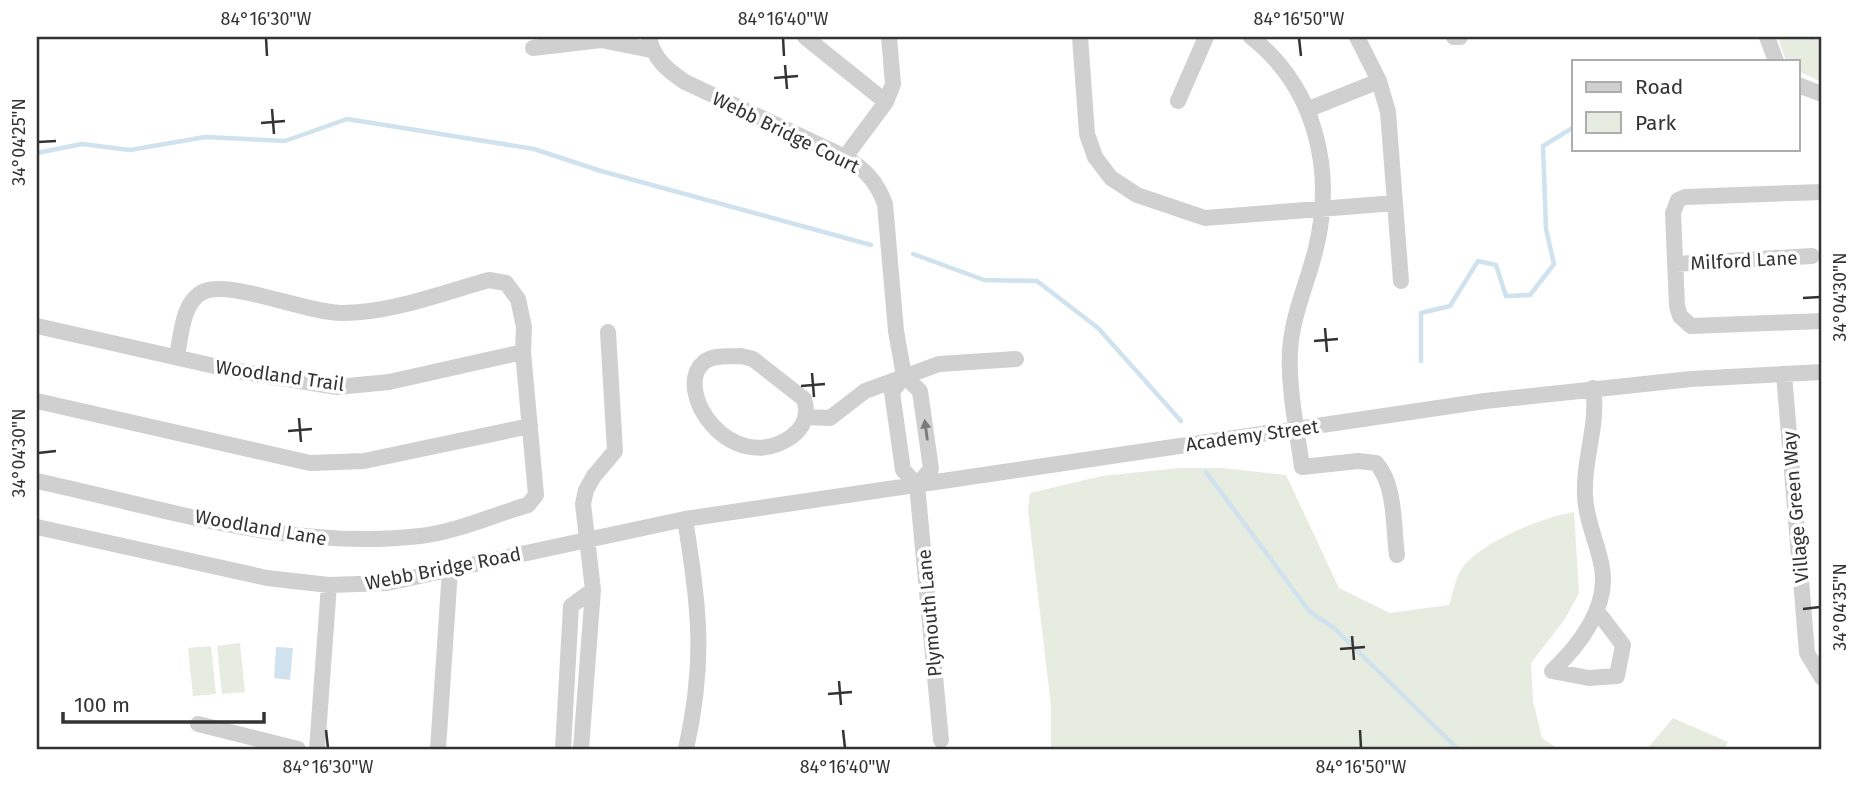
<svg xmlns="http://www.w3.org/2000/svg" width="1859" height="786" viewBox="0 0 1859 786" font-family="'Fira Sans',sans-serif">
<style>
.green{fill:#e6ecdf}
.water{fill:#cfe2ee}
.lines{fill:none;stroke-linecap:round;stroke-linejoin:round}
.stream{stroke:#cfe2ee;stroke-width:4.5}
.minor{stroke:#d0d0d0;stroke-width:16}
.oneway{fill:#7a7a7a}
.ticks{fill:none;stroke:#333;stroke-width:2.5}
.labels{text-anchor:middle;stroke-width:7;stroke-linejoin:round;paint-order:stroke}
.street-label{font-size:19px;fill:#333;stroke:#fff}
.neatline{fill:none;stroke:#333;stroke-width:2.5}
.ticks-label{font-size:18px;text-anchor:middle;fill:#333}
</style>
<rect width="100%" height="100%" fill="#fff"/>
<!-- green -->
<path class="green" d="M 1778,37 L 1822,37 L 1822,82 L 1798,71 L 1798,61 L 1786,61 Z
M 1180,468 L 1222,468 L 1286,475 L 1339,588 L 1390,613 L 1449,605 C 1453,594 1455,578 1462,568 C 1481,542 1543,517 1574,512 L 1579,593 L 1565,619 L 1531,663 L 1533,701 L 1542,738 L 1558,749 L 1051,749 L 1051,706 L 1028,510 L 1030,493 L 1102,476 Z
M 240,643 L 245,692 L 222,694 L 217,646 Z
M 211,646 L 216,694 L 193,696 L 188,648 Z
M 1673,718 L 1728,742 L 1725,749 L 1647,749 Z"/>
<!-- water -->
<path class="water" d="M 276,647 L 293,648 L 290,680 L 274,678 Z"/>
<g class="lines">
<!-- stream -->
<path class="stream" d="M 1812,38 L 1813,37
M 37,153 L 82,144 L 130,150 L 205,137 L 285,141 L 347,119 L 534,149 L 601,171 L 871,245
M 913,254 L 984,280 L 1037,281 L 1098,328 L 1181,421
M 1421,361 L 1421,313 L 1450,306 L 1478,261 L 1496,265 L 1506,296 L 1530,295 L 1554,264 L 1546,229 L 1543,146 L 1574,127
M 1206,472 L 1310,612 L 1333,627 L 1458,749"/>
<!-- minor -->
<path class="minor" d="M 649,37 C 653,58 667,70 685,82 L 845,157 C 865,169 877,182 885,204 L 896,331 L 904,376 L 920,391 L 931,469 L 917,485
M 805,37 L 886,102 L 893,84 L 889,37
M 1080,37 L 1087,134 L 1095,157 L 1111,178 L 1137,195 L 1205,218 L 1395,203
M 1251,37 C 1315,87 1335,169 1316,248 C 1308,282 1292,315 1290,351 C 1288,389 1297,429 1302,467 L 1358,461 L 1376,463 C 1396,485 1393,526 1397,555
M 1357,37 L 1379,81 L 1388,112 L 1401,281
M 1454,37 L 1460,37
M 1767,37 L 1776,61
M 533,48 L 601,40 L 651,50
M 1798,85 L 1822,94
M 1178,101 L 1206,37
M 1309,109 L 1379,81
M 845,157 L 886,102
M 1822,192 L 1685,197 L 1678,200 L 1673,213 L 1677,306 L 1680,316 L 1691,326 L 1822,321
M 1675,264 L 1812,256
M 37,326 L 232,370 L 337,387 L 389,382 L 523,352
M 741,356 L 753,359 L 804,399 C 809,414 804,428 791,437 C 731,478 671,390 704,362 C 714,354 730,357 741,356 Z
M 1784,374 L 1807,653 L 1822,678
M 904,376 L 892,392 L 903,470 L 917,485
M 1593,388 C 1599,425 1583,458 1585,495 C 1586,522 1598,543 1602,568 C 1609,607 1579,646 1552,671 L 1589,678 L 1617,676 L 1623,645 L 1597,611
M 37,401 L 310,463 L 364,461 L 530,426
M 806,417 L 830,418 L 865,391 L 939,364 L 1016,359
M 37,481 C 162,508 291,551 420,536 C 456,532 493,515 528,505 L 536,495 L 523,352 L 524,327 L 518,299 L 506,283 L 489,280 C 442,293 391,313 342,313 C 307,313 234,281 205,291 C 182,300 181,336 177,357
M 917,485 L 941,740
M 685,519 C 699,608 706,660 686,749
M 37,527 L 267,578 L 329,585 L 387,583 L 685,519 L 1485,401 L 1691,379 L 1822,372
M 198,724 L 298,749
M 317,749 L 329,585
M 438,749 L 450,570
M 563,749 L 571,606 L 593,590
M 581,749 L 593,590 L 583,504 L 586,490 L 594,476 L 615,451 L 608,332"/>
</g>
<!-- one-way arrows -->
<defs><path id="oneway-solid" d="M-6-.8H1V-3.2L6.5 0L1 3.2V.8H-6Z" transform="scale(1.75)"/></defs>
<use class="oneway" href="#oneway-solid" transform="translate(926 430) rotate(-98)"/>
<!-- ticks -->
<path class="ticks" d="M 266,38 L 267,56M 783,38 L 784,56M 1299,38 L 1301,56M 785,65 L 787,89M 774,78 L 798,76M 272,109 L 274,134M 261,123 L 285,121M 38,142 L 56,141M 1803,298 L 1820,297M 1325,328 L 1327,352M 1314,341 L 1338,339M 812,373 L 814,397M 801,386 L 825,384M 299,418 L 301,442M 288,431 L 312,429M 38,453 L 56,451M 1803,609 L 1820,607M 1352,636 L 1354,660M 1340,649 L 1365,647M 839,681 L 841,705M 828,694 L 852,692M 326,730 L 328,748M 843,730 L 845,748M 1360,730 L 1361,748"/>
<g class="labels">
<!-- street labels -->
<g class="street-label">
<text transform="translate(786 132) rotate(26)" y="7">Webb Bridge Court</text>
<text transform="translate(1744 260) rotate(-3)" y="7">Milford Lane</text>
<text transform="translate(280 375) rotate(8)" y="7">Woodland Trail</text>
<text transform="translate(1252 435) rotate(-8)" y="7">Academy Street</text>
<text transform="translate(1795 507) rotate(-95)" y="7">Village Green Way</text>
<text transform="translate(261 527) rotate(10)" y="7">Woodland Lane</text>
<text transform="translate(443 568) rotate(-11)" y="7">Webb Bridge Road</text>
<text transform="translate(929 613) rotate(-95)" y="7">Plymouth Lane</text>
</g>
</g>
<!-- border -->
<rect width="1859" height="786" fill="none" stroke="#ffffff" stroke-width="77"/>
<!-- legend -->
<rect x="1572" y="60" width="228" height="91" fill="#ffffff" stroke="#adadad" stroke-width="2"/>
<rect x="1586" y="82" width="35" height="10" fill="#d0d0d0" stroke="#adadad" stroke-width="2"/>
<text x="1635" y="94" font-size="21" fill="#333333">Road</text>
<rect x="1586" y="112" width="35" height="21" fill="#e6ecdf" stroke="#adadad" stroke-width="2"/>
<text x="1635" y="130" font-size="21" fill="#333333">Park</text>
<!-- scale -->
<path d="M63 712v10h201v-10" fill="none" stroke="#333333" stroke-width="3.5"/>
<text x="74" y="712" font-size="21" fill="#333333" stroke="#ffffff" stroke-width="5" paint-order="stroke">100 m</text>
<rect x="38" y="38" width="1782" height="710" class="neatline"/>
<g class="ticks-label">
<text x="266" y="25">84°16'30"W</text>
<text x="783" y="25">84°16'40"W</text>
<text x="1299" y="25">84°16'50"W</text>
<text transform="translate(19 142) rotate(-90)" y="6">34°04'25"N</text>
<text transform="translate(1840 297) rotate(-90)" y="6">34°04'30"N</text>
<text transform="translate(19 453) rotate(-90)" y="6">34°04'30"N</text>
<text transform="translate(1840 607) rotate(-90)" y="6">34°04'35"N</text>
<text x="328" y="773">84°16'30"W</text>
<text x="845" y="773">84°16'40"W</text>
<text x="1361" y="773">84°16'50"W</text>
</g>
</svg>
